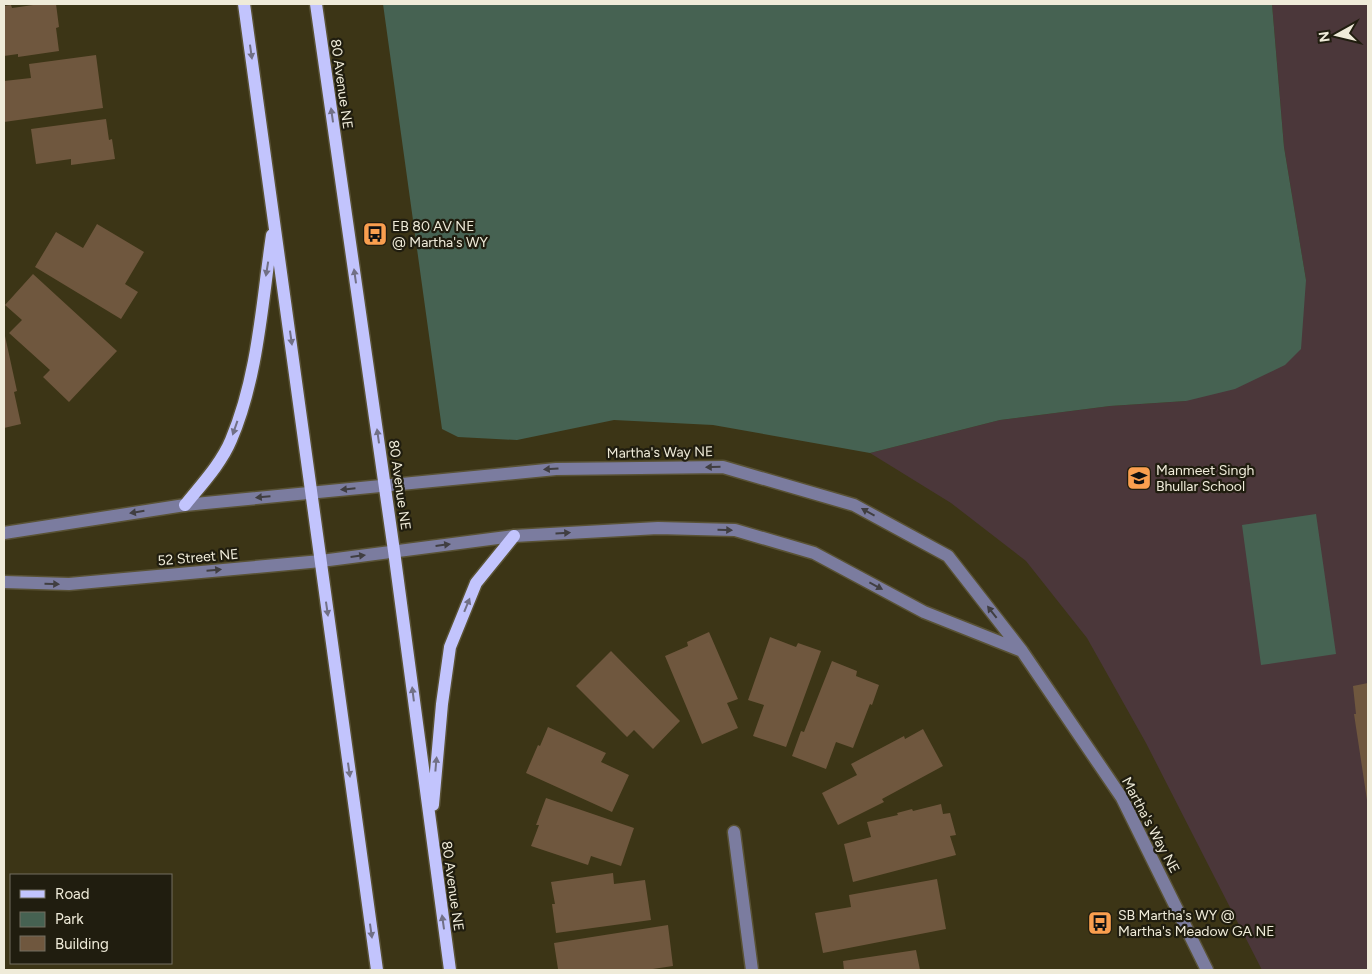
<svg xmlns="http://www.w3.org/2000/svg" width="1372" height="974" viewBox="0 0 1372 974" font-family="Figtree,sans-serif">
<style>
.education{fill:#4b373a}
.green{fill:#466252}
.building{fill:#6f573e}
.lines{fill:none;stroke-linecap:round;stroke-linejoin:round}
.minor-casing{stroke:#595235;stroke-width:15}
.major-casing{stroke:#595235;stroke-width:15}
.minor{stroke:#7b7c9f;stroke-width:12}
.major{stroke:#c2c4fd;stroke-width:12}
.oneway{fill:#717086}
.oneway2{fill:#403e41}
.labels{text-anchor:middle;stroke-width:4.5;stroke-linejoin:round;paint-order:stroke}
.street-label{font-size:14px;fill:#efebd9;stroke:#201d0f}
.poi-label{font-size:14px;fill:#efebd9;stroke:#201d0f;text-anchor:start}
</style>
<rect width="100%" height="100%" fill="#3c3516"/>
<!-- education -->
<path class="education" d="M 1272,4 L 1368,4 L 1368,970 L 1262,970 L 1146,743 L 1087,638 L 1026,561 L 951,503 L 870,453 L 1000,420 L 1110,406 L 1186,401 L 1306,280 L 1284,147 Z"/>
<!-- green -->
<path class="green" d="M 383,4 L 1272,4 L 1284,147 L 1306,280 L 1301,349 L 1285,365 L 1235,389 L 1186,401 L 1110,406 L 1000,420 L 870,453 L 713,425 L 614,420 L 517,440 L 458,437 L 442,429 Z
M 1316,514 L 1336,654 L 1261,665 L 1242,525 Z"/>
<!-- building -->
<path class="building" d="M 40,4 L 56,4 L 59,27 L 56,28 L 59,51 L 18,57 L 18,54 L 4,56 L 4,6 L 11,5 L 12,8 Z
M 96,55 L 103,108 L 4,122 L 4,81 L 31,78 L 29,64 Z
M 106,119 L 109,140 L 112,139 L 115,159 L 71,165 L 71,159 L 36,164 L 31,129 Z
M 97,224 L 144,252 L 125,284 L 138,292 L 121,319 L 35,267 L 56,232 L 83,248 Z
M 33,274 L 117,351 L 69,402 L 43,377 L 50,370 L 9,333 L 22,320 L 5,305 Z
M 4,336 L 5,336 L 17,391 L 14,392 L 21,424 L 4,428 Z
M 709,632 L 738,699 L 727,703 L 738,728 L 702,744 L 665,656 L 688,646 L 687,642 Z
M 770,637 L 796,647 L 798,643 L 821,651 L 786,747 L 753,736 L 764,705 L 748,700 Z
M 611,651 L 680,721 L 653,749 L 634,730 L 627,737 L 576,686 Z
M 832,661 L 857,671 L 856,676 L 879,685 L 872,705 L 870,704 L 853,748 L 836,742 L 826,769 L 792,756 L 801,731 L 804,732 Z
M 1368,683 L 1368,800 L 1367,800 L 1354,714 L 1356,714 L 1353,686 Z
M 548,727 L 606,753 L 601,762 L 629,775 L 612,812 L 526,773 L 538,745 L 540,746 Z
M 923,729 L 943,766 L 882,799 L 884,802 L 838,825 L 822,793 L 857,775 L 851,764 L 904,736 L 905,739 Z
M 546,798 L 634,828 L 621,866 L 591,856 L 588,865 L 531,846 L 539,825 L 536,825 Z
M 941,804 L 943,814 L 950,813 L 956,835 L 950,836 L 956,855 L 853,882 L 844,844 L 871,837 L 867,822 L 898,815 L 897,813 L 912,809 L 913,811 Z
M 613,873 L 614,884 L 645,880 L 651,920 L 556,933 L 552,904 L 555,904 L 551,882 Z
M 937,879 L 946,929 L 823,953 L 815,913 L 851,907 L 849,895 Z
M 668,925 L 673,966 L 646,970 L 558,969 L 554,943 Z
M 916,950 L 920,970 L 844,970 L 843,961 Z"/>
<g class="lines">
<defs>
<path id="minor" d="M 4,533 L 185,505 L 556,469 L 723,467 L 854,505 L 948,556 L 1022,651 L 1122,798 L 1207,970
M 4,582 L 69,584 L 321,561 L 514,536 L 658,528 L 735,530 L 814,553 L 924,612 L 1022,651
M 734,832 L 752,970"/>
<path id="major" d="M 244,4 L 377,970
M 316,4 L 394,551 L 450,970
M 185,505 C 201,485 221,464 231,440 C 258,377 262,302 272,235
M 433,805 L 442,704 L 450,647 L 476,583 L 514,536"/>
</defs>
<!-- minor casing -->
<use href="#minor" class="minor-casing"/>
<!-- major casing -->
<use href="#major" class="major-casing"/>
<!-- minor -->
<use href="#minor" class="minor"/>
<!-- major -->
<use href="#major" class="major"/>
</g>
<!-- one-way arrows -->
<defs><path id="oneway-solid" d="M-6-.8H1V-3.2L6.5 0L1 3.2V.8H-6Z" transform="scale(1.25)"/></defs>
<g class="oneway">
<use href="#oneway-solid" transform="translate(251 52) rotate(82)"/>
<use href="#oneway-solid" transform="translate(332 115) rotate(-98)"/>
<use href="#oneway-solid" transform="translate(267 269) rotate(99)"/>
<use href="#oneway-solid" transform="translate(355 276) rotate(-98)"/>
<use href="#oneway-solid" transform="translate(291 338) rotate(82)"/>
<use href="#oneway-solid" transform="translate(235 428) rotate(109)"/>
<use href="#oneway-solid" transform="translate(378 436) rotate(-98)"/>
<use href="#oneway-solid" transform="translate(467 605) rotate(-68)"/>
<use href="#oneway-solid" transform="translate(327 609) rotate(82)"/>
<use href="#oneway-solid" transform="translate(413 694) rotate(-97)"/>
<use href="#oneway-solid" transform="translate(436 764) rotate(-85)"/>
<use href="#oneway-solid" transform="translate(349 770) rotate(82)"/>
<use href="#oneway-solid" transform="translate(443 922) rotate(-98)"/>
<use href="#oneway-solid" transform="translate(371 931) rotate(82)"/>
</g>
<g class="oneway2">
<use href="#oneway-solid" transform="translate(713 467) rotate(179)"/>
<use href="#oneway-solid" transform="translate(551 469) rotate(176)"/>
<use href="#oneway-solid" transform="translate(348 489) rotate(174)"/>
<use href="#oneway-solid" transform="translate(263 497) rotate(175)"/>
<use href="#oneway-solid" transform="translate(137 512) rotate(171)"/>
<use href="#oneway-solid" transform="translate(868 512) rotate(-151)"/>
<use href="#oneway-solid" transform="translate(725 530) rotate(2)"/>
<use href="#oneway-solid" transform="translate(563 533) rotate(-3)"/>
<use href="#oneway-solid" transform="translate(443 545) rotate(-7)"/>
<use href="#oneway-solid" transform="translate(358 556) rotate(-7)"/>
<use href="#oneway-solid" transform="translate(214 570) rotate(-5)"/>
<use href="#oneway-solid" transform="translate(52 584) rotate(2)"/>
<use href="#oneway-solid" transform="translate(876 586) rotate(28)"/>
<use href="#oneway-solid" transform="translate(992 612) rotate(-128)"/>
</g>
<!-- icons -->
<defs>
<symbol id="bus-square" viewBox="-11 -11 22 22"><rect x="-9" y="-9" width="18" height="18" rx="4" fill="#fa9f4f" stroke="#201d0f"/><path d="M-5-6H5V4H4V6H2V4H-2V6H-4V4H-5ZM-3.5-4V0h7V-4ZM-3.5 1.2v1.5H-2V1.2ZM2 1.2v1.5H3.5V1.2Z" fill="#111"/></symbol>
<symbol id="school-square" viewBox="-11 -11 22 22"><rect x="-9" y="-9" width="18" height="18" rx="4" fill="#fa9f4f" stroke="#201d0f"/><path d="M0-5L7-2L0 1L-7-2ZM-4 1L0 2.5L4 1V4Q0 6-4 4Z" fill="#111"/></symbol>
</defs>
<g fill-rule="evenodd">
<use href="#bus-square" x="361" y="220" width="28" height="28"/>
<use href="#school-square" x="1125" y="464" width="28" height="28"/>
<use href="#bus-square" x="1086" y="909" width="28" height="28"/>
</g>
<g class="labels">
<!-- street labels -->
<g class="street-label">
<text transform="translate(342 84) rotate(82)" y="5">80 Avenue NE</text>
<text transform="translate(660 452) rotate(-1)" y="5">Martha's Way NE</text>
<text transform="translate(400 485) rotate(82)" y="5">80 Avenue NE</text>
<text transform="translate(198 557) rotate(-5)" y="5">52 Street NE</text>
<text transform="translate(1151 825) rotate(62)" y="5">Martha's Way NE</text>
<text transform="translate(453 886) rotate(82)" y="5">80 Avenue NE</text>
</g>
<!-- poi labels -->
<g class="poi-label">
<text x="392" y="231">EB 80 AV NE<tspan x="392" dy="16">@ Martha's WY</tspan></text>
<text x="1156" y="475">Manmeet Singh<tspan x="1156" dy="16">Bhullar School</tspan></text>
<text x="1118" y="920">SB Martha's WY @<tspan x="1118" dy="16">Martha's Meadow GA NE</tspan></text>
</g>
</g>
<!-- border -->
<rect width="1372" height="974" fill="none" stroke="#efebd9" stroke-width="10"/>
<!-- legend -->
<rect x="10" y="874" width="162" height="90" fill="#201d0f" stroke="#736f60"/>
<rect x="20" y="890" width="25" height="8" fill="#c2c4fd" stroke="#736f60"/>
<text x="55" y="899" font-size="15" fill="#efebd9">Road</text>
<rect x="20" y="912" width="25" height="15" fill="#466252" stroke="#736f60"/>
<text x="55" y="924" font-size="15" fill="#efebd9">Park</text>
<rect x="20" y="936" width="25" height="15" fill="#6f573e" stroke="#736f60"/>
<text x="55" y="949" font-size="15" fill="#efebd9">Building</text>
<!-- north arrow -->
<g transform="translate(1337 35) rotate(262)" stroke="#201d0f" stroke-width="4" paint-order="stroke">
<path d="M0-4L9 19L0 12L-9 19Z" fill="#efebd9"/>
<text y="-8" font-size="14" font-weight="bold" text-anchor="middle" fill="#efebd9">N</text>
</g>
</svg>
